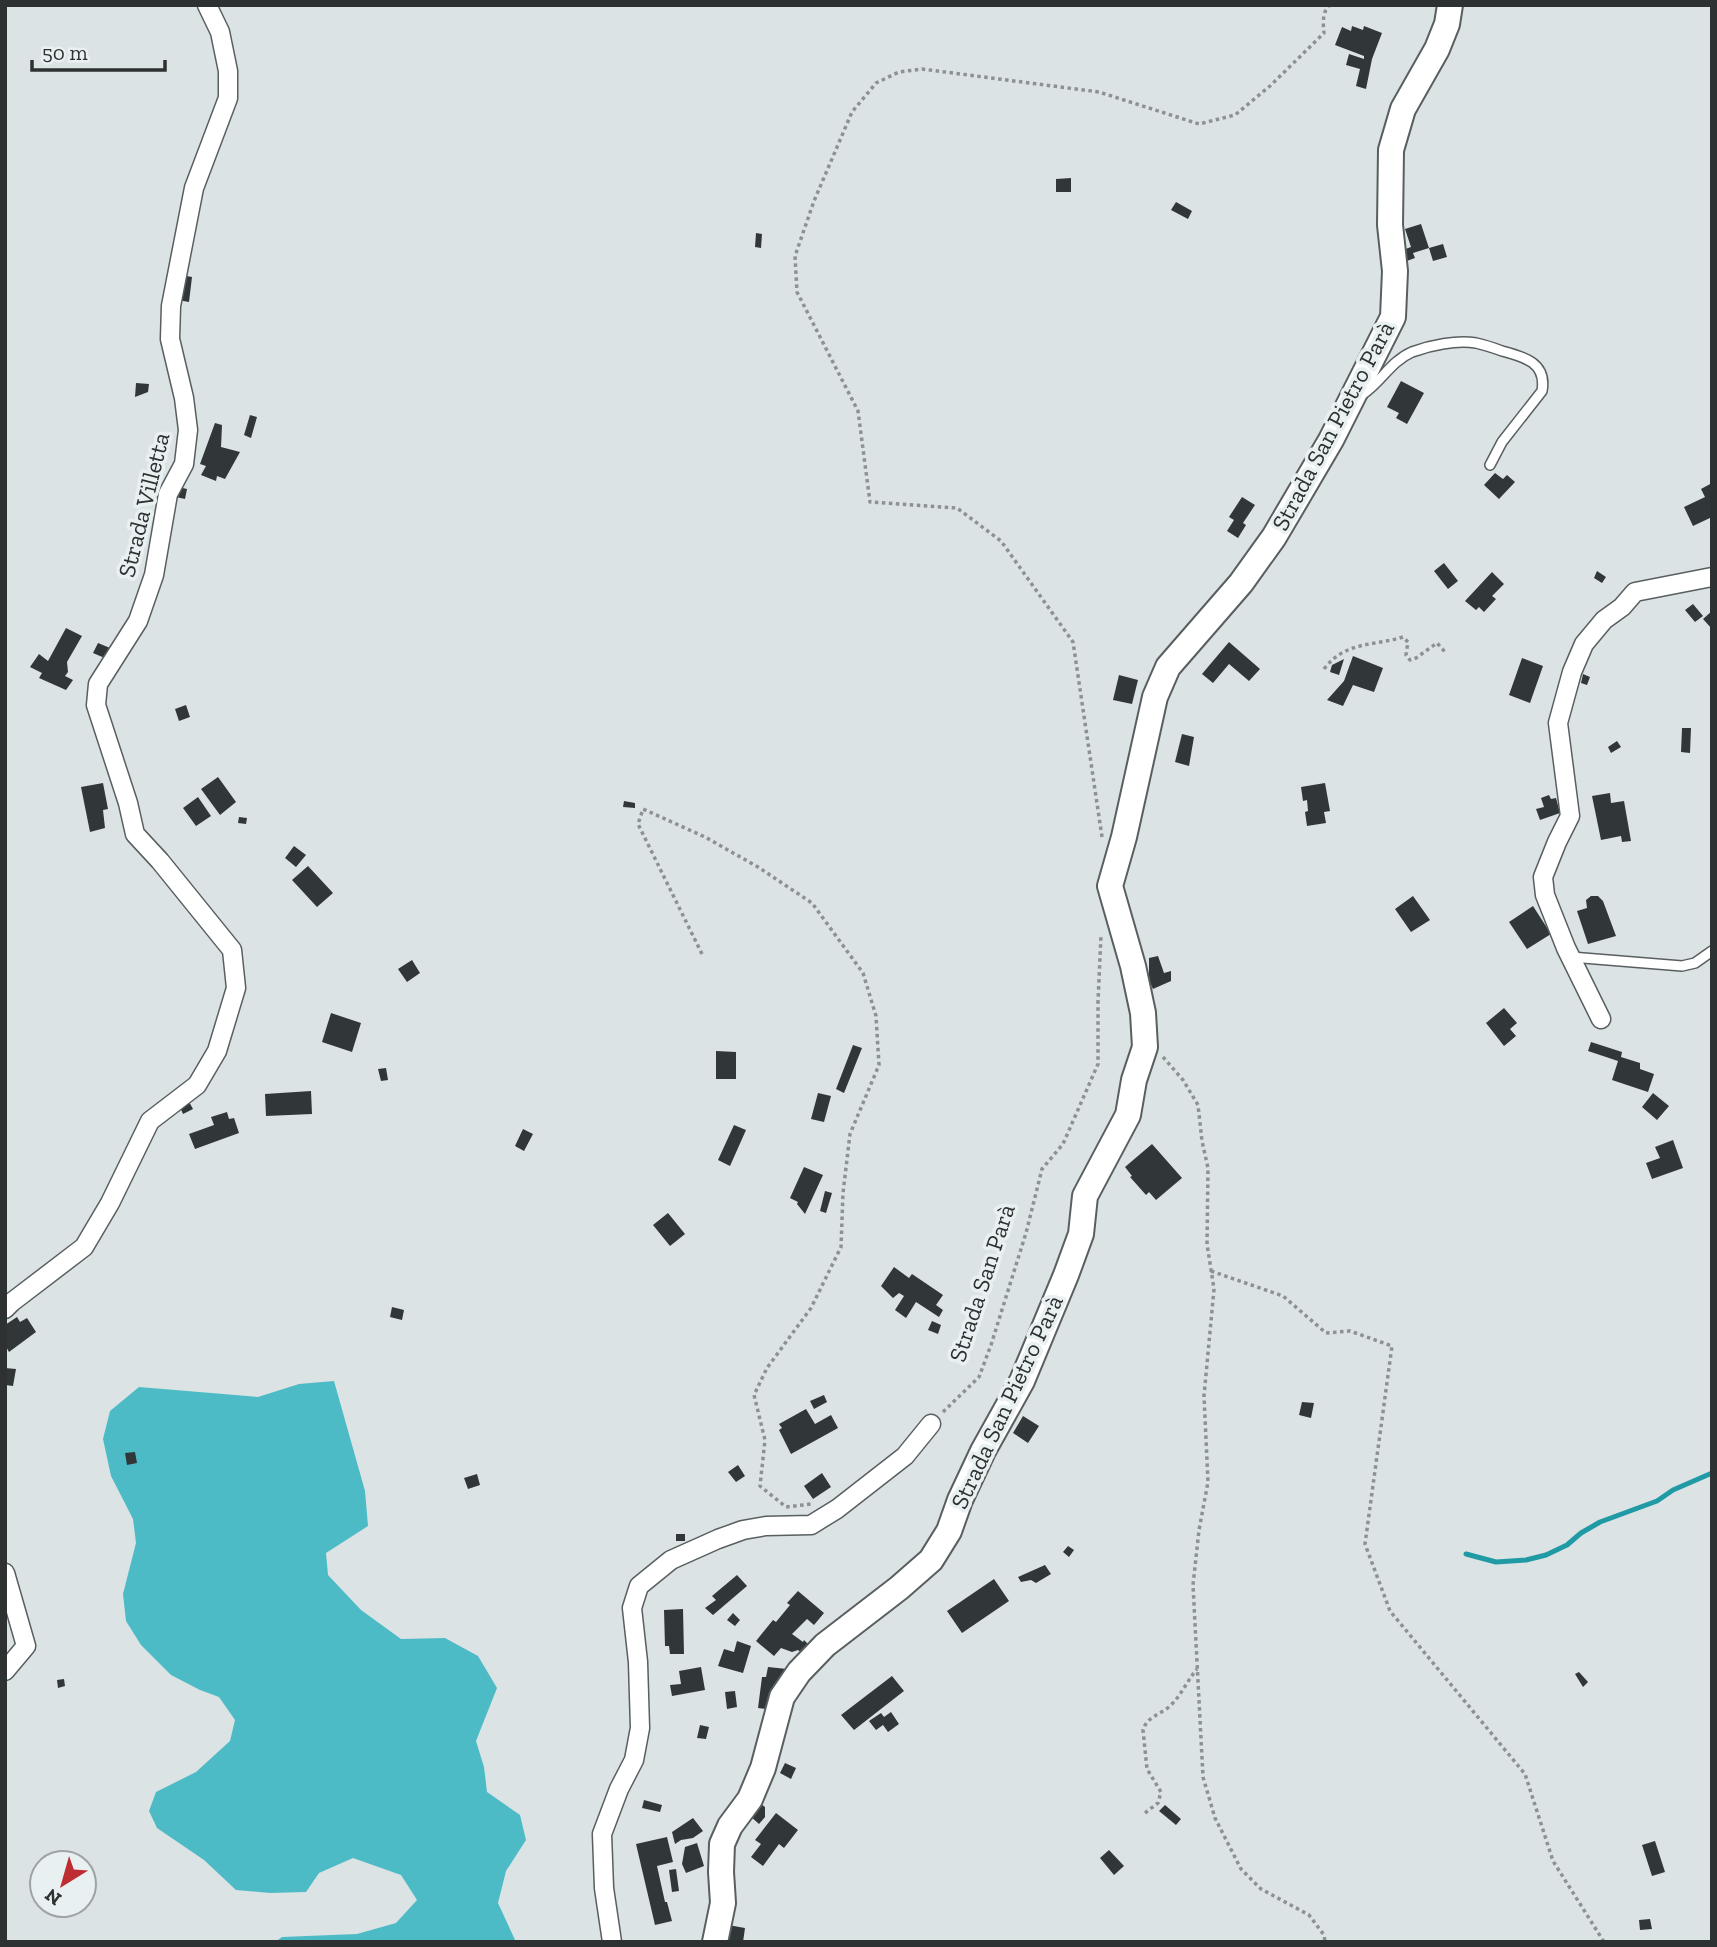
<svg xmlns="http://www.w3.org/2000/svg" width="1717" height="1947" viewBox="0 0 1717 1947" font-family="'Zilla Slab',serif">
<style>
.forest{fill:#4cbbc6}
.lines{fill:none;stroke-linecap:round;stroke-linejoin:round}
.stream{stroke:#209ba5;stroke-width:5}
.building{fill:#313738}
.lane-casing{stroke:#595f60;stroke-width:12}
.street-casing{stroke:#595f60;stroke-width:21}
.secondary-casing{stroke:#595f60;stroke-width:28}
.path{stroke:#8c9192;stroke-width:3.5;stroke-dasharray:3.5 3.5;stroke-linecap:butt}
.lane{stroke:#fff;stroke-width:9}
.street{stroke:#fff;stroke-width:18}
.secondary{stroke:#fff;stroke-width:24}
.labels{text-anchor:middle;stroke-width:7;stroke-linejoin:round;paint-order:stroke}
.street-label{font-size:24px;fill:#2e3131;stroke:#e9f0f1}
</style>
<rect width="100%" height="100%" fill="#dbe3e4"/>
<!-- forest -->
<path class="forest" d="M 334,1381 L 365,1491 L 368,1526 L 326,1553 L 328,1575 L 361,1610 L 401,1639 L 445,1638 L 478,1656 L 497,1688 L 476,1741 L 484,1767 L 487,1792 L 520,1815 L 526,1840 L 506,1871 L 498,1903 L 516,1942 L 275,1942 L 282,1937 L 357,1934 L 396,1923 L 417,1900 L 401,1875 L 353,1858 L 319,1873 L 306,1892 L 270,1893 L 236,1890 L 204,1860 L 157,1828 L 149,1811 L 156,1792 L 196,1772 L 230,1741 L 235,1720 L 219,1697 L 200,1690 L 171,1675 L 141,1645 L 126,1621 L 123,1594 L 136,1543 L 133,1519 L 111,1476 L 103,1439 L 110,1411 L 139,1387 L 258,1397 L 299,1384 Z"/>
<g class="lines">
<!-- stream -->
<path class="stream" d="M 1466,1554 L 1496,1562 L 1526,1560 L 1546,1555 L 1567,1545 L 1581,1533 L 1600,1522 L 1657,1501 L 1673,1490 L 1712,1473"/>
</g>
<!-- building -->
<path class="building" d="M 1352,26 L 1363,30 L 1364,26 L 1382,33 L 1372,59 L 1366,89 L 1356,86 L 1360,69 L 1346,65 L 1349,54 L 1364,59 L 1364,56 L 1335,45 L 1342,27 L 1351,31 Z
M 1071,178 L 1071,192 L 1056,192 L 1056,179 Z
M 1176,202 L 1192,211 L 1188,219 L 1171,210 Z
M 1421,224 L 1429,248 L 1443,244 L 1447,257 L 1433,261 L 1429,248 L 1413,253 L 1415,258 L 1404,262 L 1400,251 L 1411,247 L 1405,229 Z
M 756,233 L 762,234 L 761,248 L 755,247 Z
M 181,275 L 192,277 L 189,302 L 178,300 Z
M 1401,381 L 1424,393 L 1407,424 L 1396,418 L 1399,413 L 1387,407 Z
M 136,383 L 149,384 L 148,392 L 135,397 Z
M 250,415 L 257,417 L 251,438 L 244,435 Z
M 215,423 L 222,425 L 221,447 L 240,452 L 225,479 L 217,476 L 216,481 L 201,475 L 206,466 L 200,464 Z
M 1495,473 L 1503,479 L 1507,475 L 1515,482 L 1499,499 L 1484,485 Z
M 1712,483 L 1712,517 L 1693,526 L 1684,507 L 1705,497 L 1701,489 Z
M 178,487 L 187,489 L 185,499 L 176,497 Z
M 1242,497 L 1255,505 L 1243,523 L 1246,525 L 1238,538 L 1227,531 L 1234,520 L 1229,517 Z
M 1444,563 L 1458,581 L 1448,589 L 1434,571 Z
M 1597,571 L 1606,577 L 1602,583 L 1594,578 Z
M 1492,572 L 1504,584 L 1492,596 L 1496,599 L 1484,612 L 1479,607 L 1476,610 L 1465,601 Z
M 1693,604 L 1703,616 L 1695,622 L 1685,610 Z
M 1712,611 L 1712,629 L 1703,619 Z
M 66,628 L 82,636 L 67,662 L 68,672 L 65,676 L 73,680 L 66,690 L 39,678 L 42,673 L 30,667 L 39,654 L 48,661 Z
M 1229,642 L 1260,669 L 1249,681 L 1229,664 L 1213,683 L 1202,674 Z
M 98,643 L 110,648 L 107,659 L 93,653 Z
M 1353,656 L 1383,668 L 1374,692 L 1353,685 L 1343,706 L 1327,700 L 1344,681 Z
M 1522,658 L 1543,666 L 1530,703 L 1509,695 Z
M 1344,659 L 1339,675 L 1330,672 L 1332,665 Z
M 1583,674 L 1590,677 L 1587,685 L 1581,683 Z
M 1119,675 L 1138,680 L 1132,704 L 1113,700 Z
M 186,705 L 190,717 L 179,721 L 175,709 Z
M 1682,728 L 1691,728 L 1690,753 L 1681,752 Z
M 1182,734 L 1194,737 L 1189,766 L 1175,762 Z
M 1617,741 L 1621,747 L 1611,753 L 1608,747 Z
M 218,777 L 236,802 L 220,815 L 201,789 Z
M 103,783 L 108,809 L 103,810 L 105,828 L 90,832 L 81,787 Z
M 1325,783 L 1330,811 L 1324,812 L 1326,823 L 1307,826 L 1305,812 L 1308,811 L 1307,800 L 1303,801 L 1301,787 Z
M 1610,793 L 1611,803 L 1624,801 L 1631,841 L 1622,842 L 1621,836 L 1601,840 L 1592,796 Z
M 1549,795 L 1551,799 L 1556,798 L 1560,813 L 1540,820 L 1536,809 L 1544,807 L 1541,798 Z
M 198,797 L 211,816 L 196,826 L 183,808 Z
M 624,801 L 635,803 L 635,808 L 623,807 Z
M 239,817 L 247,818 L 246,824 L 238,823 Z
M 294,846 L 306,855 L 296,867 L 285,858 Z
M 308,866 L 333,893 L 317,907 L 292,880 Z
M 1413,896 L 1430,920 L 1411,932 L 1395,909 Z
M 1591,896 L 1598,896 L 1603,901 L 1616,936 L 1588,944 L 1577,911 L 1587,908 L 1586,900 Z
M 1533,906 L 1551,934 L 1527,949 L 1509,922 Z
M 1158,956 L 1164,973 L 1171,971 L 1171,981 L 1153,989 L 1149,981 L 1149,958 Z
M 412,960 L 420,973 L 407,982 L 398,969 Z
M 1504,1008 L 1517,1023 L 1510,1029 L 1516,1036 L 1504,1046 L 1486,1023 Z
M 331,1013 L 361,1023 L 352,1052 L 322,1042 Z
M 1591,1042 L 1622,1052 L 1621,1057 L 1640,1063 L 1640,1069 L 1654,1074 L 1648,1092 L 1612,1080 L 1618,1061 L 1588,1051 Z
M 853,1045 L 862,1048 L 844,1093 L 836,1089 Z
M 716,1051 L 736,1052 L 736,1079 L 716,1079 Z
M 386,1068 L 388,1080 L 381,1081 L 378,1069 Z
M 311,1091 L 312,1114 L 266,1116 L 265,1094 Z
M 818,1093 L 831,1096 L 824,1122 L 811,1119 Z
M 1653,1093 L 1669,1106 L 1657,1120 L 1642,1107 Z
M 188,1100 L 193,1109 L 183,1114 L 179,1105 Z
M 227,1112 L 229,1119 L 234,1118 L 239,1133 L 195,1149 L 189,1134 L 214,1125 L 211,1117 Z
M 734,1125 L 746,1130 L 730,1166 L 718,1160 Z
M 523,1129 L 533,1134 L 524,1151 L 515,1146 Z
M 1673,1140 L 1683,1168 L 1652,1179 L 1646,1163 L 1660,1158 L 1655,1147 Z
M 1152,1144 L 1182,1178 L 1156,1200 L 1149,1192 L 1146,1195 L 1130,1177 L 1132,1176 L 1125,1167 Z
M 804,1167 L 823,1175 L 805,1214 L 797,1204 L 798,1202 L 790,1198 Z
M 825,1191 L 832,1193 L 826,1213 L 820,1211 Z
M 668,1213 L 685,1234 L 670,1246 L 653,1225 Z
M 894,1267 L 909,1278 L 912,1274 L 943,1295 L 936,1305 L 943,1310 L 939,1317 L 916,1302 L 906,1318 L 895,1310 L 904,1296 L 899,1293 L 893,1298 L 881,1286 Z
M 392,1307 L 404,1310 L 402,1320 L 390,1317 Z
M 17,1317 L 20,1322 L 27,1318 L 36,1332 L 9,1352 L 5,1345 L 5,1325 Z
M 932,1321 L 941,1325 L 938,1334 L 928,1330 Z
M 5,1368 L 16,1369 L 13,1386 L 5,1385 Z
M 824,1395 L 827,1402 L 814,1409 L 810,1401 Z
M 1302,1402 L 1314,1403 L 1311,1418 L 1299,1415 Z
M 806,1409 L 815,1424 L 831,1415 L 838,1428 L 791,1454 L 779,1430 L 782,1428 L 779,1424 Z
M 1023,1416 L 1039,1426 L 1028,1443 L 1013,1433 Z
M 135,1452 L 137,1463 L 127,1465 L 125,1453 Z
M 738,1465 L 745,1476 L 736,1482 L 728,1472 Z
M 822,1473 L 831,1487 L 813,1499 L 804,1486 Z
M 477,1474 L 480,1485 L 468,1489 L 464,1478 Z
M 676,1534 L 685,1534 L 685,1541 L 676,1541 Z
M 1068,1546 L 1074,1550 L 1069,1557 L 1063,1552 Z
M 1045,1565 L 1051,1574 L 1036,1583 L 1031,1580 L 1021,1582 L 1018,1577 Z
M 737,1575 L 747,1586 L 713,1615 L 705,1608 L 716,1600 L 712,1596 Z
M 994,1579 L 1009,1601 L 962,1633 L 947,1611 Z
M 798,1591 L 824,1613 L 814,1625 L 807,1619 L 792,1634 L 803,1642 L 804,1640 L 811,1647 L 806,1656 L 798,1650 L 792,1652 L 781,1648 L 774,1656 L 756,1641 L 773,1620 L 776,1622 L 790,1605 L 787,1603 Z
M 683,1609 L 684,1654 L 670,1654 L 669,1646 L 665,1646 L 664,1610 Z
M 733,1613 L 740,1620 L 735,1626 L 727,1620 Z
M 737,1641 L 751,1646 L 743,1673 L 718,1666 L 724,1649 L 734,1652 Z
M 701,1667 L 705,1690 L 672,1696 L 670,1685 L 681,1684 L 679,1671 Z
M 768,1667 L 787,1669 L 777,1701 L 768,1700 L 767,1709 L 758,1708 L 762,1677 L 766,1677 Z
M 1579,1672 L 1588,1682 L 1583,1687 L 1575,1674 Z
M 892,1676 L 904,1691 L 854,1730 L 841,1715 Z
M 64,1679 L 65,1686 L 58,1688 L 57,1680 Z
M 735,1691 L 737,1707 L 727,1709 L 725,1692 Z
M 891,1712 L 899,1724 L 888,1732 L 883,1725 L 876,1730 L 869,1721 L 881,1713 L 884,1717 Z
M 700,1725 L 709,1727 L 706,1739 L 697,1738 Z
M 785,1763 L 796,1768 L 791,1779 L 780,1773 Z
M 644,1800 L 662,1805 L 660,1812 L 642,1808 Z
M 758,1802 L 765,1807 L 765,1817 L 759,1824 L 750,1816 Z
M 1165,1805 L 1181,1819 L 1176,1825 L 1159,1811 Z
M 776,1813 L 798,1830 L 784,1848 L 779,1844 L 763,1866 L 751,1857 L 761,1844 L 755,1840 Z
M 693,1818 L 703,1831 L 693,1838 L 681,1840 L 675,1844 L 672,1832 Z
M 667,1837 L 673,1862 L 657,1866 L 665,1902 L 667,1902 L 672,1921 L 655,1925 L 636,1844 Z
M 1655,1841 L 1665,1872 L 1652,1876 L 1642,1845 Z
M 697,1843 L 704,1866 L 686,1873 L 682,1864 L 685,1847 Z
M 1109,1850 L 1124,1866 L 1114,1875 L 1100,1858 Z
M 676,1869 L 679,1891 L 672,1892 L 669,1870 Z
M 1650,1919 L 1652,1929 L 1640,1930 L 1639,1920 Z
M 728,1925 L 745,1928 L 743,1942 L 725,1942 Z"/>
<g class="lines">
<defs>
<path id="lane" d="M 1363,394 C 1381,382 1391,361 1412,352 C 1431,345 1456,340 1476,343 C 1485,345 1494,348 1502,351 C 1525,357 1547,363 1542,391 L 1502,442 L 1490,465
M 1571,957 L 1682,966 L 1695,963 L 1712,951"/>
<path id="street" d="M 1601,1019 L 1566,948 L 1545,895 L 1543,877 L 1557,842 L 1570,816 L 1558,723 L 1572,672 L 1584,644 L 1604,620 L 1622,607 L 1635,592 L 1712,577
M 5,1309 L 12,1302 L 84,1247 L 110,1203 L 150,1121 L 197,1085 L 217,1051 L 236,988 L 232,950 L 160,861 L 135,834 L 128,803 L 96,705 L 98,684 L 138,621 L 154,575 L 168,494 L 184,464 L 188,430 L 184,398 L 170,339 L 171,306 L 194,188 L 228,98 L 228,71 L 220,32 L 207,5
M 5,1573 L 26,1646 L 5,1671
M 612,1942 L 604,1888 L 602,1834 L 619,1789 L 634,1760 L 640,1728 L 638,1662 L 632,1608 L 639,1586 L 671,1560 L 718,1539 L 743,1530 L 766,1526 L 811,1525 L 837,1509 L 905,1456 L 931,1424"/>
<path id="secondary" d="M 715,1942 L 723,1903 L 721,1872 L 722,1844 L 730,1826 L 750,1799 L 763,1768 L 782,1697 L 799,1672 L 825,1645 L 899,1588 L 931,1560 L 949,1531 L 960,1500 L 983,1451 L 1022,1381 L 1066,1275 L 1081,1234 L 1085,1196 L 1128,1115 L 1134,1080 L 1145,1047 L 1143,1013 L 1133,966 L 1110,886 L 1124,837 L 1155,697 L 1168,667 L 1241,583 L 1274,537 L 1331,440 L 1393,317 L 1395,271 L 1390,225 L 1391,150 L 1403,109 L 1437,49 L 1447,24 L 1450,5"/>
</defs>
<!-- lane casing -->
<use href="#lane" class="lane-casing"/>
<!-- street casing -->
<use href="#street" class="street-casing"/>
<!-- secondary casing -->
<use href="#secondary" class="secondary-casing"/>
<!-- path -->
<path class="path" d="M 1324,669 C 1345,641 1374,646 1403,637 L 1408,642 L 1406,655 L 1410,660 L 1416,658 L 1437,643 L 1445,652
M 1102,837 L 1073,642 L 1001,541 L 957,508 L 870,502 L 858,411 L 797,292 L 795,256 L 814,201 L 852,112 L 876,83 L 899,72 L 922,69 L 1099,92 L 1199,124 L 1235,115 L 1270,86 L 1324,33 C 1323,24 1322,11 1330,5
M 702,954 L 638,824 L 643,809 L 705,837 L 758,867 L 812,903 L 863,973 L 876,1016 L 879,1065 L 850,1134 L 843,1193 L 841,1247 L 811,1308 L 767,1368 L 754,1395 L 765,1440 L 760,1486 L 786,1507 L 811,1504
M 1163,1057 L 1183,1080 L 1198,1105 L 1202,1141 L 1208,1168 L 1207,1244 L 1214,1289 L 1204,1396 L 1208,1482 L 1199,1530 L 1193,1585 L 1203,1777 L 1215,1818 L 1241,1869 L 1261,1889 L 1309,1915 L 1324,1935 L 1325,1942
M 1211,1271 L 1283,1296 L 1326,1333 L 1350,1331 L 1392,1346 L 1365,1544 L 1390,1611 L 1525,1774 L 1553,1861 L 1604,1942
M 943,1412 L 979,1377 L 991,1345 L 1026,1233 L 1042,1169 L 1063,1144 L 1098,1064 L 1098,1002 L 1101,935
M 1145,1813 L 1158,1803 L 1161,1792 L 1147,1769 L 1143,1730 C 1147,1717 1159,1715 1169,1707 C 1181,1696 1187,1681 1197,1669"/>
<!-- lane -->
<use href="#lane" class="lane"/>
<!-- street -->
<use href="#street" class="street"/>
<!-- secondary -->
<use href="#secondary" class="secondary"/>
</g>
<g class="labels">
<!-- street labels -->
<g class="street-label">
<text transform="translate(1333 426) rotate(-62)" y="8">Strada San Pietro Parà</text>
<text transform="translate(144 505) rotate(-76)" y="8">Strada Villetta</text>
<text transform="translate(982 1283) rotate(-72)" y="8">Strada San Parà</text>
<text transform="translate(1007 1402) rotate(-65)" y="8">Strada San Pietro Parà</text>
</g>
</g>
<!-- border -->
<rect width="1717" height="1947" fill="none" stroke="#2e3131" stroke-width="14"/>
<!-- north arrow -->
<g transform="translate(63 1884) rotate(217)"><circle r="33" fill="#e9f0f1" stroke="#9ea4a4" stroke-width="2"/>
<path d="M0-5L12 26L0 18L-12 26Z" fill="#bd2d32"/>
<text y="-10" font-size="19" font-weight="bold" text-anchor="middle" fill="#2e3131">N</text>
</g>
<!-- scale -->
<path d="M32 60v10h133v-10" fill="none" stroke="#2e3131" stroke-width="3.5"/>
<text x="42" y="60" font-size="21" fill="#2e3131" stroke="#e9f0f1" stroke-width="5" paint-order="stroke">50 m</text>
</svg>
